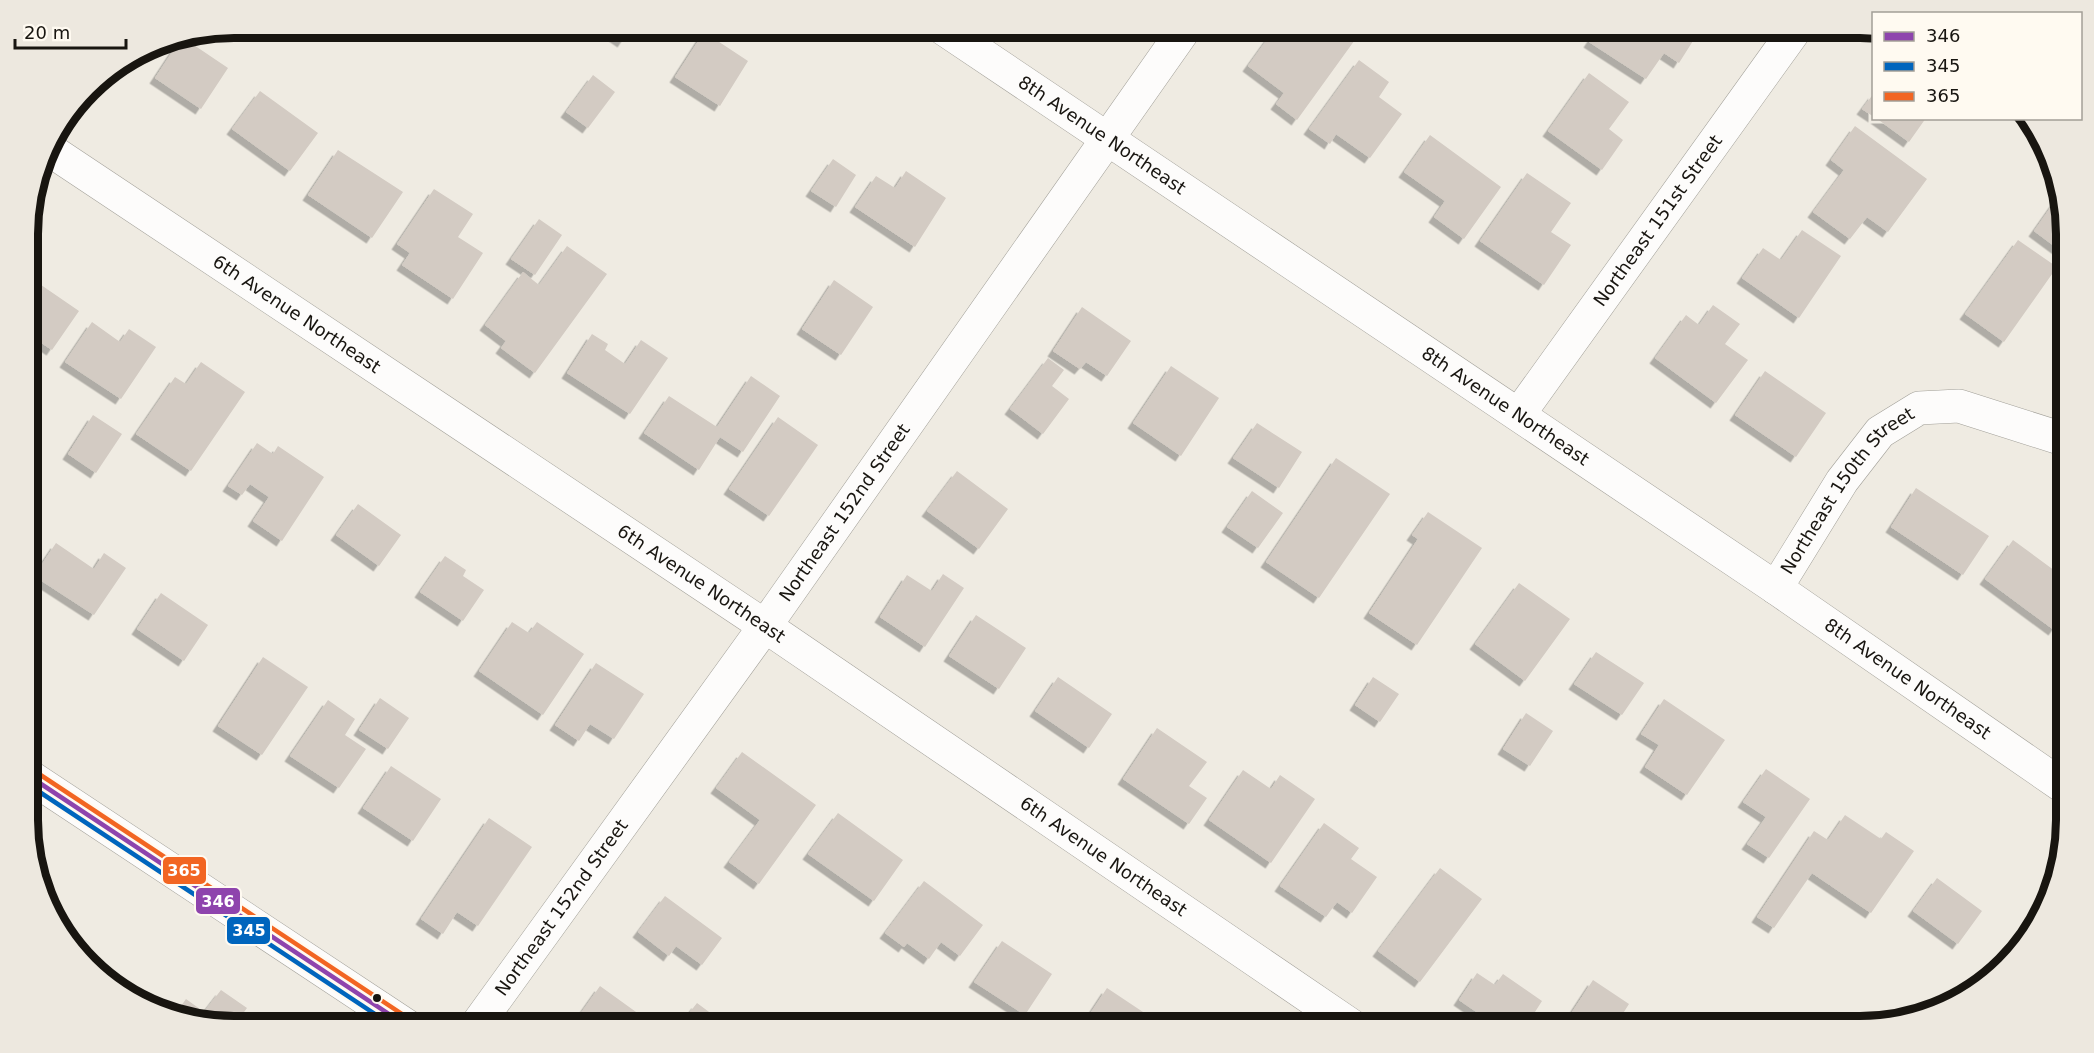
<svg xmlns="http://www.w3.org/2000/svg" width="2094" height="1053" viewBox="0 0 2094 1053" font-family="'DejaVu Sans',sans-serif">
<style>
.building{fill:#d3cbc3;filter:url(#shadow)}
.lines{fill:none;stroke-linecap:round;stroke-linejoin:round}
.street-casing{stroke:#a19f98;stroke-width:34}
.secondary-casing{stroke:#a19f98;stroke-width:34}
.street{stroke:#fdfcfb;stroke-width:33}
.secondary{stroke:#fdfcfb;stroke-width:33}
.bus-1-casing{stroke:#fffaf1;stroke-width:9}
.bus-2-casing{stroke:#fffaf1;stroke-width:9}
.bus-3-casing{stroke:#fffaf1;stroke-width:9}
.bus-1{stroke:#8e44ad;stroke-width:4.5}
.bus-2{stroke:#0065bd;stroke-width:4.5}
.bus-3{stroke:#f26522;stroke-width:4.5}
.bus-dot{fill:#181510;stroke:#fffaf1;stroke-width:2}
.labels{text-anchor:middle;stroke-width:6;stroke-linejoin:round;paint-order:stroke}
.street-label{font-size:18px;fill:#181510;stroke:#fffaf1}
.rim{fill:none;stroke:#181510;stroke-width:8}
.line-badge{stroke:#fffaf1;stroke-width:2}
.badge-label{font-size:16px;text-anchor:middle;font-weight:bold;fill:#fff}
</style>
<defs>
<filter id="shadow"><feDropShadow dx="-5.5" dy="5.5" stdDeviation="0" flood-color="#0004"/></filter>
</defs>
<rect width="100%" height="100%" fill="#efebe2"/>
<!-- building -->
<path class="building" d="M 601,27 L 633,27 L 623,42 Z
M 1276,27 L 1284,27 L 1302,40 L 1311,27 L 1344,27 L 1357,37 L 1297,120 L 1276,104 L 1284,93 L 1248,66 Z
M 1599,27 L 1689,27 L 1698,33 L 1679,63 L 1664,53 L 1646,79 L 1589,42 Z
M 704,32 L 748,61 L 720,106 L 675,77 Z
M 182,37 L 228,68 L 201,109 L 155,78 Z
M 155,42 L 143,60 L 135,55 L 155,43 Z
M 1359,60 L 1389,82 L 1379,97 L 1402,114 L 1370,158 L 1336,134 L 1330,144 L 1309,129 Z
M 1589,73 L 1629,102 L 1609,129 L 1623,140 L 1602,170 L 1548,131 Z
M 593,75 L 615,92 L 588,128 L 566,112 Z
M 260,91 L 318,133 L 290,171 L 232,129 Z
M 1874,93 L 1874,117 L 1862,109 Z
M 1876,118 L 1926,118 L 1909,142 Z
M 1855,126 L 1927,179 L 1888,232 L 1867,217 L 1850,239 L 1813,212 L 1844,170 L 1831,160 Z
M 1430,135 L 1501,187 L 1464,239 L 1434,217 L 1445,201 L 1404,172 Z
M 338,150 L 403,192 L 372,238 L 308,195 Z
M 833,159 L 856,175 L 836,207 L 811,191 Z
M 906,171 L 946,198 L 915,247 L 855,207 L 876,176 L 895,188 Z
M 1527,173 L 1571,203 L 1551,232 L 1571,245 L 1544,285 L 1480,241 Z
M 434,189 L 473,214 L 458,237 L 483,253 L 453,299 L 402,265 L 410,253 L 397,244 Z
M 2060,194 L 2065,207 L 2065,254 L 2034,231 Z
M 539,219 L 562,235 L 535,275 L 511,259 Z
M 1802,230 L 1841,256 L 1799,318 L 1742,278 L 1763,248 L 1781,260 Z
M 2018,240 L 2057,267 L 2004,342 L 1965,314 Z
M 567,246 L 607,274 L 535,373 L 501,348 L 506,341 L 485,325 L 523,272 L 539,285 Z
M 28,276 L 79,311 L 52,350 L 28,334 Z
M 834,280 L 873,307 L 841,355 L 802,329 Z
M 1713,305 L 1740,324 L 1725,344 L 1748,360 L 1716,403 L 1655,358 L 1686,315 L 1699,325 Z
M 1082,307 L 1131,341 L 1107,376 L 1086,362 L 1080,369 L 1053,351 Z
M 92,322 L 120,342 L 129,329 L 156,347 L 121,399 L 65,362 Z
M 592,334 L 608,344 L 605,350 L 625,364 L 641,340 L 668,358 L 630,414 L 567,373 Z
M 1048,358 L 1064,370 L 1052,386 L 1069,399 L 1043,434 L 1010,409 Z
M 201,362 L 245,392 L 191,471 L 136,434 L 175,377 L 186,384 Z
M 1171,366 L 1219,398 L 1181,456 L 1133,423 Z
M 1765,371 L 1826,413 L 1796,457 L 1735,415 Z
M 751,376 L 780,396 L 743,452 L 720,437 L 699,470 L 644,433 L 669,396 L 717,427 Z
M 93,415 L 122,434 L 96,473 L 68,454 Z
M 778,417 L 818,445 L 769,516 L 729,489 Z
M 1257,423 L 1302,452 L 1279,488 L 1233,458 Z
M 257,443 L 273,454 L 278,446 L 324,477 L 282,541 L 253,521 L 269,497 L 250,484 L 242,495 L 228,486 Z
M 1336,458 L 1390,494 L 1319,598 L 1266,562 Z
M 957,471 L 1008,509 L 979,549 L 927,511 Z
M 1916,488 L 1989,536 L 1963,575 L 1891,527 Z
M 1252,491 L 1283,513 L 1258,548 L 1227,527 Z
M 358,504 L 401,535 L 379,566 L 336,535 Z
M 1428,512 L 1482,548 L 1417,645 L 1369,613 L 1418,539 L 1412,535 Z
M 28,525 L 39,532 L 28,547 Z
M 2013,540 L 2066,579 L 2066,613 L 2054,630 L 1985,579 Z
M 56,543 L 94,569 L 104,553 L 126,568 L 94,615 L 34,576 Z
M 445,556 L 466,570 L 463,576 L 484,590 L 463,621 L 420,592 Z
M 943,574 L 964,588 L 925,647 L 880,617 L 907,575 L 932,591 Z
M 1519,583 L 1570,619 L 1525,681 L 1475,644 Z
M 161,593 L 208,625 L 184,661 L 137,629 Z
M 976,615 L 1026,648 L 999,689 L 949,656 Z
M 512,622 L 529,633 L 537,622 L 584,654 L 543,715 L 479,671 Z
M 1596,652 L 1644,683 L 1622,715 L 1574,684 Z
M 263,657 L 308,687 L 262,755 L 218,726 Z
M 596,663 L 644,694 L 614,739 L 590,724 L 579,741 L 555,725 Z
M 1058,677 L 1112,714 L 1089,748 L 1035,711 Z
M 1373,677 L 1399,694 L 1380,722 L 1355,705 Z
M 380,698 L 409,718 L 388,749 L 359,730 Z
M 1664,699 L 1725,740 L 1687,795 L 1645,767 L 1659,745 L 1641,734 Z
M 328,700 L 355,719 L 345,735 L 366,749 L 339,788 L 290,756 Z
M 1526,713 L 1553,731 L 1530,766 L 1503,749 Z
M 1157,728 L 1207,762 L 1189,786 L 1207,798 L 1189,824 L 1123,779 Z
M 742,752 L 816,805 L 759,884 L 729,862 L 760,820 L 716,788 Z
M 391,766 L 441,799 L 413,841 L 363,808 Z
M 1766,769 L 1810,799 L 1769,858 L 1747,844 L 1766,817 L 1743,802 Z
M 1243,770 L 1271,789 L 1280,775 L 1315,799 L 1271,863 L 1209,820 Z
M 838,813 L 903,860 L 874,901 L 808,854 Z
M 1845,815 L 1881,839 L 1886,832 L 1914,851 L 1871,913 L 1812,873 L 1774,928 L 1757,917 L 1814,831 L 1828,840 Z
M 489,818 L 532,847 L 478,926 L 457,912 L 443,934 L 421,919 Z
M 1324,823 L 1359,848 L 1351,859 L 1377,877 L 1352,913 L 1337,902 L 1326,917 L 1280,886 Z
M 1440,868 L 1482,899 L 1420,982 L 1378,951 Z
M 1937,878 L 1982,911 L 1958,944 L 1913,911 Z
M 924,881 L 983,925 L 960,956 L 941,942 L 929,959 L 907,943 L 904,947 L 885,933 Z
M 665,896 L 722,938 L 702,965 L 676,946 L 669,956 L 638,932 Z
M 1002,941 L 1052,974 L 1025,1015 L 974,982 Z
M 1477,973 L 1495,985 L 1503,974 L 1542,1001 L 1526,1026 L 1497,1026 L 1459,1000 Z
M 1593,980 L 1629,1004 L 1615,1026 L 1563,1026 Z
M 600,986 L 643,1017 L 637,1026 L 585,1026 L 576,1020 Z
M 1107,988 L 1149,1016 L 1143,1026 L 1082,1026 Z
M 221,990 L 247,1008 L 234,1026 L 176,1013 L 186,999 L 204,1012 Z
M 697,1003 L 728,1026 L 679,1026 Z"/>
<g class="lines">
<defs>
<g id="street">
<path id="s1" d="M 941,27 L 1776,588 L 2067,789"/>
<path id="s2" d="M 47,148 L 765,626 L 1352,1026"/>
<path id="s3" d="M 1519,414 L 1797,27"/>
<path id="s4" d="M 1776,588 L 1842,481 L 1880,432 L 1919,408 L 1959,406 L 2066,440"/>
<path d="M 366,1026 L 379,1008"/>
<path id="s5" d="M 476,1026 L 765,626 L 1186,27"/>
</g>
<path id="secondary" d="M 29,776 L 407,1026"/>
</defs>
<!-- street casing -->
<use href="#street" class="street-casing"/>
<!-- secondary casing -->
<use href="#secondary" class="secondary-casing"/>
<!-- street -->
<use href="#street" class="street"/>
<!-- secondary -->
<use href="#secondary" class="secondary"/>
<defs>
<path id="bus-1" d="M 29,776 L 407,1026"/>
<path id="bus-2" d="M 29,785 L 393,1026"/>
<path id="bus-3" d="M 33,770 L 411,1020"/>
</defs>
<!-- bus-1 casing -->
<use href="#bus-1" class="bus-1-casing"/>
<!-- bus-2 casing -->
<use href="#bus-2" class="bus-2-casing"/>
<!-- bus-3 casing -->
<use href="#bus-3" class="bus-3-casing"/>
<!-- bus-1 -->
<use href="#bus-1" class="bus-1"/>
<!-- bus-2 -->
<use href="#bus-2" class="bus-2"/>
<!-- bus-3 -->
<use href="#bus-3" class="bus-3"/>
</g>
<!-- markers -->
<circle class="bus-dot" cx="377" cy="998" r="5"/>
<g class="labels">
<!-- street labels -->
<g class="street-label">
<text dy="6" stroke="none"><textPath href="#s1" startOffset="194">8th Avenue Northeast</textPath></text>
<text dy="6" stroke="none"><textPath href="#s3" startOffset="238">Northeast 151st Street</textPath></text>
<text dy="6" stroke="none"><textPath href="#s2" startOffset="300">6th Avenue Northeast</textPath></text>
<text dy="6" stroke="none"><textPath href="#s1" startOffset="680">8th Avenue Northeast</textPath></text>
<text dy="6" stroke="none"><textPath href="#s4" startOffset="122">Northeast 150th Street</textPath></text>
<text dy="6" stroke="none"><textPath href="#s5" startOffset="632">Northeast 152nd Street</textPath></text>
<text dy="6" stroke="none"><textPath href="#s2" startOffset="786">6th Avenue Northeast</textPath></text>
<text dy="6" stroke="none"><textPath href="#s1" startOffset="1166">8th Avenue Northeast</textPath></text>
<text dy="6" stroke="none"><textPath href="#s2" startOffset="1272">6th Avenue Northeast</textPath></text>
<text dy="6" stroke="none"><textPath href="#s5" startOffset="146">Northeast 152nd Street</textPath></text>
</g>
</g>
<!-- crop -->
<path d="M0 0H2094V1053H0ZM234 38H1860A196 196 0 0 1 2056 234V820A196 196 0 0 1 1860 1016H234A196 196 0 0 1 38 820V234A196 196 0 0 1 234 38Z" fill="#ede8df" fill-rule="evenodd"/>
<path class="rim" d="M234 38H1860A196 196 0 0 1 2056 234V820A196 196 0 0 1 1860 1016H234A196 196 0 0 1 38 820V234A196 196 0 0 1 234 38Z"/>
<g class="line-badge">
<rect x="162" y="856" width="45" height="29" rx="6" fill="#f26522"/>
<rect x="195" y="887" width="46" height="28" rx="6" fill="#8e44ad"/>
<rect x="226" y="916" width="45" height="29" rx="6" fill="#0065bd"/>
</g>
<g class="badge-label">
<text x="184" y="876">365</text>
<text x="218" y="907">346</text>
<text x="249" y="936">345</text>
</g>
<!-- legend -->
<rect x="1872" y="12" width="210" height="108" fill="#fffaf1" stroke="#a39e97" stroke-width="1.5"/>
<rect x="1884" y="32" width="30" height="9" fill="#8e44ad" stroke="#a39e97" stroke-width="1.5"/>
<text x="1926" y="42" font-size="18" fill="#181510">346</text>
<rect x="1884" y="62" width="30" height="9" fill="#0065bd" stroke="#a39e97" stroke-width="1.5"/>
<text x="1926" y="72" font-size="18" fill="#181510">345</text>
<rect x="1884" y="92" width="30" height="9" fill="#f26522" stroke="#a39e97" stroke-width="1.5"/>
<text x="1926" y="102" font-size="18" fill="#181510">365</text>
<!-- scale -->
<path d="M15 39v9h111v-9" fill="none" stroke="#181510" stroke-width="3"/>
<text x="24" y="39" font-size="18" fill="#181510" stroke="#fffaf1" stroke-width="4.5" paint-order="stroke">20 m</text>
</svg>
